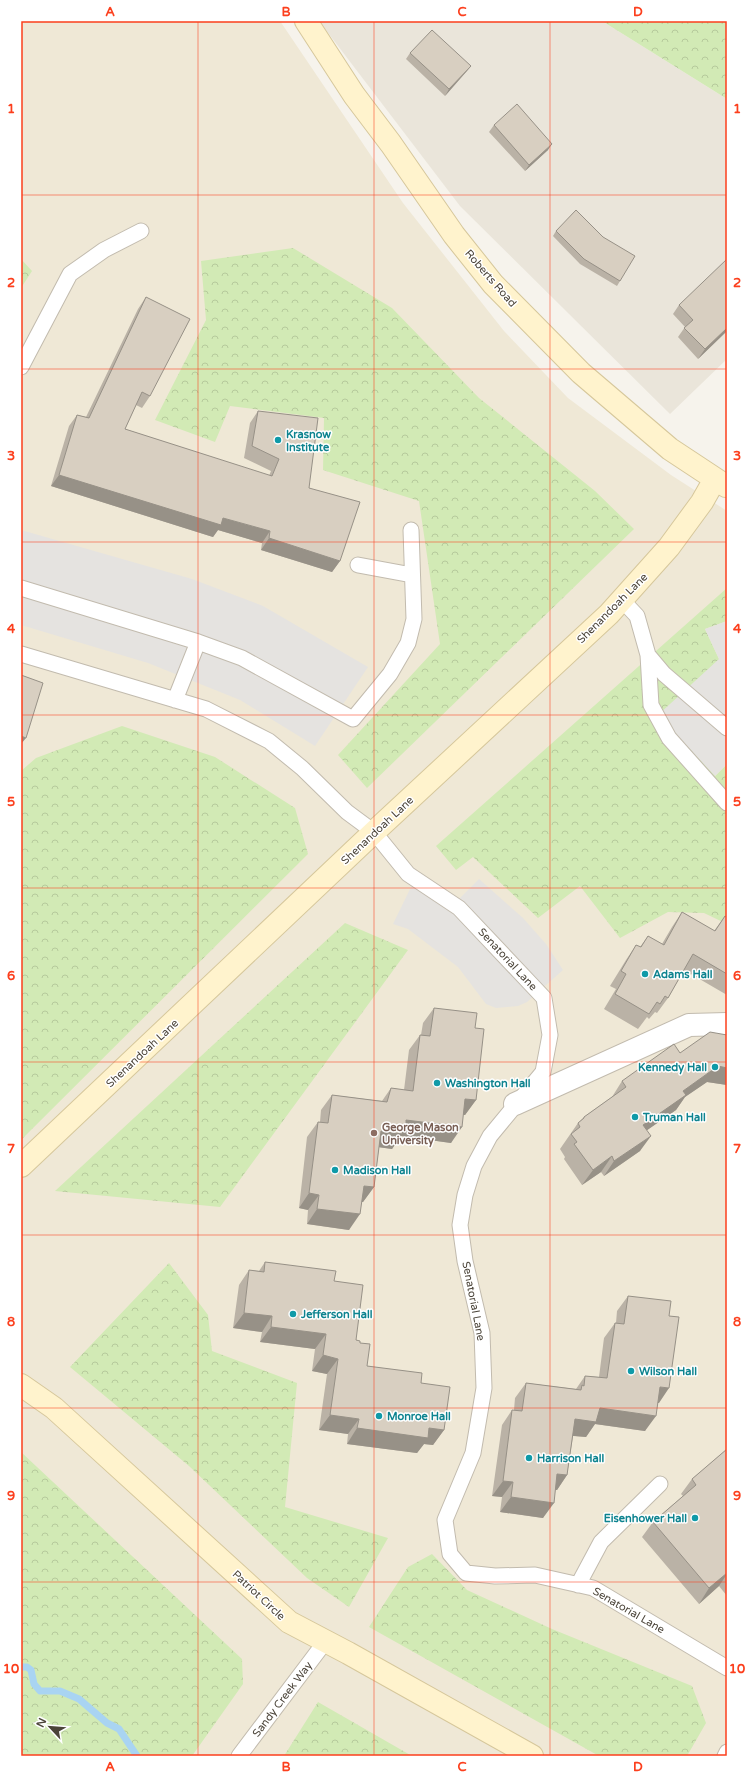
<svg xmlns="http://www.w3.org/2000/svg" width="748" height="1777" viewBox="0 0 748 1777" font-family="'Varela Round',sans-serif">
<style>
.residential{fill:#eae5da}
.education{fill:#efe8d6}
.forest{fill:url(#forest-crowns)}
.parking{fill:#e5e3e0}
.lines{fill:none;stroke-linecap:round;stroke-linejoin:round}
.stream{stroke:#a9d4f2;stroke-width:7}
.lane-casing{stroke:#c2bbae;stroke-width:17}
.street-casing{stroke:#c2bbae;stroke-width:24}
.secondary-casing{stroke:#d6c79b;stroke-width:24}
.lane{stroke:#fff;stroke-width:15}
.street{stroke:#fff;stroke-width:22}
.secondary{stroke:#fff3cd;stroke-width:22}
.wall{fill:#bab2a6}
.shaded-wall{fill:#979187}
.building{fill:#d8cfc1;stroke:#979187}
.grid{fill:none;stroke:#fc3f1d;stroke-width:1;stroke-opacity:0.55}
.culture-dot{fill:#0f9aa8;stroke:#fff;stroke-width:1.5}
.education-dot{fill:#8d6e63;stroke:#fff;stroke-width:1.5}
.labels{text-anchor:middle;stroke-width:3;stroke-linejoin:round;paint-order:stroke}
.street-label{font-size:11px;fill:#4b4439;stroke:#fff}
.culture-label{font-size:11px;font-weight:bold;fill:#0d838f;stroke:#fff;text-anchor:start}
.education-label{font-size:11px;font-weight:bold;fill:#785e54;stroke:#fff;text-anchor:start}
.neatline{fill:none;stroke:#fc3f1d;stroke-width:1.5}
.grid-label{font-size:13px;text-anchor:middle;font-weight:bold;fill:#fc3f1d}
</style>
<defs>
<pattern id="forest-crowns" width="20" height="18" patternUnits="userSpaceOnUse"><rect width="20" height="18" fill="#d2eab5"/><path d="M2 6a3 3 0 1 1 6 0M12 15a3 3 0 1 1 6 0" fill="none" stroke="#b6ca9c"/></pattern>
</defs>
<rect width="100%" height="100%" fill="#f6f3ec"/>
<!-- residential -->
<path class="residential" d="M 319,21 L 602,21 L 727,99 L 727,359 L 670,414 L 460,206 Z"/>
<!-- education -->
<path class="education" d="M 21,21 L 280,21 L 403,203 L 504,331 L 568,398 L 671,475 L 727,511 L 727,1756 L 21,1756 Z"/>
<!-- forest -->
<path class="forest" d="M 602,21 L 727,21 L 727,99 Z
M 293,248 L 392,308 L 479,398 L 595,491 L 634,529 L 367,788 L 338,755 L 440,644 L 419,501 L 323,470 L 324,418 L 230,406 L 215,442 L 155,420 L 206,320 L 201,261 Z
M 21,259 L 32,271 L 21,288 Z
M 727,588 L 727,621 L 705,629 L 719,659 L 715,776 L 727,764 L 727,924 L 704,913 L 668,912 L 620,938 L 580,886 L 538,918 L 473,857 L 456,870 L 436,846 Z
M 122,726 L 215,757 L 295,808 L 308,854 L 21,1140 L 21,771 L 36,758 Z
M 345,923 L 408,950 L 220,1207 L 55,1191 Z
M 169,1263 L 208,1315 L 212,1351 L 297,1383 L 285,1507 L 388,1538 L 349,1607 L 307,1578 L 189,1466 L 70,1367 Z
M 21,1452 L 242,1659 L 243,1684 L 192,1756 L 21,1756 Z
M 432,1554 L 467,1590 L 552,1629 L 692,1686 L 706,1723 L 687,1756 L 599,1756 L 369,1627 L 408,1567 Z
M 318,1702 L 412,1756 L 284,1756 Z"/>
<!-- parking -->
<path class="parking" d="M 21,530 L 192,579 L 263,606 L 368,667 L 315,746 L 240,700 L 148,663 L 21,625 Z
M 727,621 L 727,764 L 715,776 L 658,715 L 719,659 L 705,629 Z
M 479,879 L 523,918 L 546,944 L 563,970 L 527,1002 L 518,1006 L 496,1008 L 486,1004 L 458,967 L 408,929 L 393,924 L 412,885 L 449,909 Z"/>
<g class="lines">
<!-- stream -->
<path class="stream" d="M 21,1667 L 27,1667 L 31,1670 L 34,1684 L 40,1691 L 60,1691 L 79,1699 L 107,1723 L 119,1729 L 137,1756"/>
<defs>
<path id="lane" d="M 21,367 L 70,274 L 104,250 L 141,231
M 358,565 L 412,575
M 21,588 L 198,642 L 242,658 L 353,719 L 390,674 L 408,643 L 414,619 L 411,530
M 622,600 L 637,616 L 648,655 L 664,674 L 727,728
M 21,654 L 206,709 L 269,741 L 302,768 L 347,812 L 374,832 L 408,874 L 459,908 L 544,998 L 550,1035 L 543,1072 L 490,1136 L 474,1166 L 465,1195 L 460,1225 L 465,1261 L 482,1333 L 484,1388 L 473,1453 L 445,1520 L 450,1554 L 466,1573 L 495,1576 L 535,1575 L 593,1588 L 727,1668
M 648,655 L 651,705 L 669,738 L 727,803
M 175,700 L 198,642
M 578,1585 L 601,1542 L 660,1484
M 239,1756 L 325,1642
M 725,1756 L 727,1752"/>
<path id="street" d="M 515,1104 L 689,1025 L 727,1024"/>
<path id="secondary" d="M 306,21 L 354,95 L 391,144 L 454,235 L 493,284 L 581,373 L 670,449 L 726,486
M 21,1166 L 374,832 L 609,614 L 669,547 L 702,502 L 715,479
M 21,1385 L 54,1408 L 289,1622 L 348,1653 L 532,1756"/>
</defs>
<!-- lane casing -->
<use href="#lane" class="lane-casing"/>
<!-- street casing -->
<use href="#street" class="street-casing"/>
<!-- secondary casing -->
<use href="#secondary" class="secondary-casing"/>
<!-- lane -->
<use href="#lane" class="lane"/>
<!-- street -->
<use href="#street" class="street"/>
<!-- secondary -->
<use href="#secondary" class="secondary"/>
</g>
<!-- wall -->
<path class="wall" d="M 410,53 L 471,66 L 466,72 L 445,96 L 406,59 Z
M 494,125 L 548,150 L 525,171 L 489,132 Z
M 556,231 L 620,281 L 617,286 L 580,264 L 553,236 Z
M 146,297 L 150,396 L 142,408 L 136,405 L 125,429 L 269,476 L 271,471 L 244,458 L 250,423 L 258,411 L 309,488 L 340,561 L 332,572 L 261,550 L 262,543 L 218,530 L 213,537 L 51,486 L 69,426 L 77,415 L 86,417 L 138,309 Z
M 679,305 L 727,331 L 698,359 L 678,337 L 685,327 L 673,314 Z
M 682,912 L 714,931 L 725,916 L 727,917 L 727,995 L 684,970 L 668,998 L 657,1013 L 655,1012 L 649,1019 L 647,1017 L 638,1029 L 604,1009 L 616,989 L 610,986 L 626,960 L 636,945 L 640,947 L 648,936 L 662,944 L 672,927 Z
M 434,1008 L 475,1028 L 476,1100 L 465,1115 L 463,1115 L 451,1143 L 401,1136 L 392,1149 L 379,1147 L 374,1187 L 363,1202 L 362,1202 L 349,1230 L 307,1224 L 308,1210 L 299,1208 L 307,1137 L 318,1122 L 320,1122 L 321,1110 L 332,1095 L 382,1101 L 391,1088 L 404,1090 L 409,1050 L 420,1035 L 421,1035 L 423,1023 Z
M 727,1035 L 727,1085 L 707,1082 L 685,1097 L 676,1110 L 647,1130 L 640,1151 L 604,1176 L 601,1172 L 582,1185 L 564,1159 L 565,1157 L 560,1149 L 578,1123 L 584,1117 L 612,1097 L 622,1081 L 680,1053 Z
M 265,1262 L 334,1281 L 356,1340 L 360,1343 L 367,1366 L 421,1383 L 444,1430 L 433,1445 L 424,1444 L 417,1453 L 347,1444 L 348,1434 L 319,1430 L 327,1374 L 312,1371 L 315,1349 L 260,1342 L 262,1332 L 233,1328 L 239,1285 L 249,1270 L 259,1271 Z
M 628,1296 L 659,1403 L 658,1403 L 645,1431 L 595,1424 L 586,1437 L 573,1436 L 567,1475 L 557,1490 L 555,1490 L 543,1518 L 500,1512 L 502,1497 L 492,1496 L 502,1425 L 512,1410 L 514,1410 L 515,1398 L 526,1383 L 576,1389 L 585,1376 L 599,1377 L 604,1338 L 615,1323 L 616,1323 L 617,1311 Z
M 727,1449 L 727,1596 L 719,1586 L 699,1604 L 642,1537 L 653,1522 L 683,1496 L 681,1494 L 692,1479 Z"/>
<!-- shaded-wall -->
<path class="shaded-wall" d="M 471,66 L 466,72 L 445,96 L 449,89 Z
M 552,144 L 548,150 L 525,171 L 529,165 Z
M 727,328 L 727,331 L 698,359 L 705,349 Z
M 59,475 L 223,518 L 270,531 L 262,543 L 218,530 L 213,537 L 51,486 Z
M 269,538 L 340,561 L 332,572 L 261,550 Z
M 21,736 L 26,738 L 21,744 Z
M 718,1066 L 727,1068 L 727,1085 L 707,1082 L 685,1097 L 676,1110 L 633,1140 L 643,1125 L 683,1091 Z
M 465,1099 L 476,1100 L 465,1115 L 455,1114 Z
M 406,1120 L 462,1127 L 451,1143 L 401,1136 L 392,1149 L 370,1146 L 381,1131 Z
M 651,1136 L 640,1151 L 604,1176 L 614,1161 Z
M 612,1156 L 601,1172 L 582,1185 L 593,1170 Z
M 364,1186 L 374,1187 L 363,1202 L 353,1201 Z
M 309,1193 L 319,1195 L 308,1210 L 299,1208 Z
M 317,1209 L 360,1214 L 349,1230 L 307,1224 Z
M 244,1313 L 272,1316 L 262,1332 L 233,1328 Z
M 271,1327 L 326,1334 L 315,1349 L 260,1342 Z
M 323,1355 L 338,1359 L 327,1374 L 312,1371 Z
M 660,1387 L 669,1388 L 659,1403 L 649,1402 Z
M 600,1408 L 656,1416 L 645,1431 L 595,1424 L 586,1437 L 564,1435 L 575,1419 Z
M 330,1415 L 359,1419 L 348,1434 L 319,1430 Z
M 357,1428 L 429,1428 L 444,1430 L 433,1445 L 424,1444 L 417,1453 L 347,1444 Z
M 557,1474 L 567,1475 L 557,1490 L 547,1489 Z
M 503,1481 L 513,1482 L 502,1497 L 492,1496 Z
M 511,1497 L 554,1503 L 543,1518 L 500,1512 Z
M 727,1573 L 727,1574 L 719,1586 L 699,1604 L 709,1588 Z"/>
<!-- building -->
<path class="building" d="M 432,30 L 471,66 L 449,89 L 410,53 Z
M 517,104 L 552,144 L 529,165 L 494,125 Z
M 576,210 L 603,237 L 635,256 L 620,281 L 584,259 L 556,231 Z
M 727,259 L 727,328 L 705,349 L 684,328 L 693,320 L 679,305 Z
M 146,297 L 190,319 L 150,396 L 142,392 L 125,429 L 272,476 L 279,459 L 252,446 L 258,411 L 318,418 L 309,488 L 360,502 L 340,561 L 269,538 L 270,531 L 223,518 L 221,525 L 59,475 L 77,415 L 89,418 Z
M 21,675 L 43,683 L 26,738 L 21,736 Z
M 682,912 L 715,931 L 725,916 L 727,917 L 727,974 L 693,954 L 668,998 L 665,996 L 660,1004 L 657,1002 L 649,1014 L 615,994 L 626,974 L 621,971 L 636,945 L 641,947 L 648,936 L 664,945 Z
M 434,1008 L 477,1013 L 475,1028 L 484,1029 L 476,1100 L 465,1099 L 462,1127 L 406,1120 L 406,1125 L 404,1125 L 402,1134 L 381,1131 L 374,1187 L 364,1186 L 360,1214 L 317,1209 L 319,1195 L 309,1193 L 318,1122 L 328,1123 L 332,1095 L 387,1102 L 391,1088 L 413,1091 L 420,1035 L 430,1036 Z
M 710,1032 L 727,1035 L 727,1068 L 718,1066 L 683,1091 L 686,1095 L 643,1125 L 651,1136 L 614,1161 L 612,1156 L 593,1170 L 574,1144 L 577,1142 L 571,1134 L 580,1127 L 578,1123 L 584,1118 L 584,1117 L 626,1087 L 622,1081 L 674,1044 L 680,1053 Z
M 265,1262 L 336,1271 L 334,1281 L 363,1285 L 356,1340 L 360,1341 L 360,1343 L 370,1344 L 367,1366 L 422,1373 L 421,1383 L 450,1387 L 444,1430 L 429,1428 L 428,1438 L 357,1428 L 359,1419 L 330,1415 L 338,1359 L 323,1355 L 326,1334 L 271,1327 L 272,1316 L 244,1313 L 249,1270 L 264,1272 Z
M 628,1296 L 671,1301 L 669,1316 L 679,1317 L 669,1388 L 660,1387 L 656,1416 L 600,1408 L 596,1422 L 575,1419 L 567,1475 L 557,1474 L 554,1503 L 511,1497 L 513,1482 L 503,1481 L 512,1410 L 522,1411 L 526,1383 L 581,1390 L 582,1385 L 584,1386 L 585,1376 L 607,1378 L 615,1323 L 624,1324 Z
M 727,1449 L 727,1573 L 709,1588 L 653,1522 L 696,1485 L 692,1479 Z"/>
<!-- grid -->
<path class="grid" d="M 198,21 L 198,1756M 374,21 L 374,1756M 550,21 L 550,1756M 21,195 L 727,195M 21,369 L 727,369M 21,542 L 727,542M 21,715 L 727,715M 21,888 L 727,888M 21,1062 L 727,1062M 21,1235 L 727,1235M 21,1408 L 727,1408M 21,1582 L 727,1582"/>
<!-- markers -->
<g class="culture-dot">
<circle cx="278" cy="440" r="4"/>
<circle cx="645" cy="974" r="4"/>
<circle cx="715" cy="1067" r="4"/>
<circle cx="437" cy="1083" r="4"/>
<circle cx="635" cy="1117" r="4"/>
<circle cx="335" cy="1170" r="4"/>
<circle cx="293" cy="1314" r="4"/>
<circle cx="631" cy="1371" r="4"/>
<circle cx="379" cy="1416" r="4"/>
<circle cx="529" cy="1458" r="4"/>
<circle cx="695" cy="1518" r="4"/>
</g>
<circle class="education-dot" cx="374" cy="1133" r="4"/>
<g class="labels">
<!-- street labels -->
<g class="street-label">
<text transform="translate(491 278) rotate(49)" y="4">Roberts Road</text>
<text transform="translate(612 608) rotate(-45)" y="4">Shenandoah Lane</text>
<text transform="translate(377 830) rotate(-43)" y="4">Shenandoah Lane</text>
<text transform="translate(508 959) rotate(47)" y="4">Senatorial Lane</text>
<text transform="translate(142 1053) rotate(-43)" y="4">Shenandoah Lane</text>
<text transform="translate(474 1301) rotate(79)" y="4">Senatorial Lane</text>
<text transform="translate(259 1595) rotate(43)" y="4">Patriot Circle</text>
<text transform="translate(629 1610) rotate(30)" y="4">Senatorial Lane</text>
<text transform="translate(282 1699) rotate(-53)" y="4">Sandy Creek Way</text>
</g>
<!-- culture labels -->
<g class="culture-label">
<text x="286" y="438">Krasnow<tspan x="286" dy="13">Institute</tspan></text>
<text x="653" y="978">Adams Hall</text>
<text x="707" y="1071" text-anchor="end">Kennedy Hall</text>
<text x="445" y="1087">Washington Hall</text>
<text x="643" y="1121">Truman Hall</text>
<text x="343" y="1174">Madison Hall</text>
<text x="301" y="1318">Jefferson Hall</text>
<text x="639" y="1375">Wilson Hall</text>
<text x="387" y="1420">Monroe Hall</text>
<text x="537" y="1462">Harrison Hall</text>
<text x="687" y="1522" text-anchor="end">Eisenhower Hall</text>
</g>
<!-- education labels -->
<g class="education-label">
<text x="382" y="1131">George Mason<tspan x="382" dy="13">University</tspan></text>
</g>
</g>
<!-- border -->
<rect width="748" height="1777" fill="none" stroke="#ffffff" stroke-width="44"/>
<!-- north arrow -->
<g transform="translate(50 1727) rotate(296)" stroke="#ffffff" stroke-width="3" paint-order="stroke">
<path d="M0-3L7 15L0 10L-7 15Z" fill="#4b4439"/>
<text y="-6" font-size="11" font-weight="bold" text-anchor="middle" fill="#4b4439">N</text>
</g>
<rect x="22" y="22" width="704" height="1733" class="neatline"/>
<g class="grid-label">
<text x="110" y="16">A</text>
<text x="286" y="16">B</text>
<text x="462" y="16">C</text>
<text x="638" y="16">D</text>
<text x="11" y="113">1</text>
<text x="737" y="113">1</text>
<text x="11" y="287">2</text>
<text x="737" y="287">2</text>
<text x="11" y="460">3</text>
<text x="737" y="460">3</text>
<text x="11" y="633">4</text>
<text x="737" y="633">4</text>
<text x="11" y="806">5</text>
<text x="737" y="806">5</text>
<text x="11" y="980">6</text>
<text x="737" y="980">6</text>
<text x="11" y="1153">7</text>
<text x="737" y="1153">7</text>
<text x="11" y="1326">8</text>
<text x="737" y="1326">8</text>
<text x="11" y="1500">9</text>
<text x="737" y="1500">9</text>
<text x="11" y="1673">10</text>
<text x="737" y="1673">10</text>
<text x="110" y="1771">A</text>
<text x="286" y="1771">B</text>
<text x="462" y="1771">C</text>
<text x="638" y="1771">D</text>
</g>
</svg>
